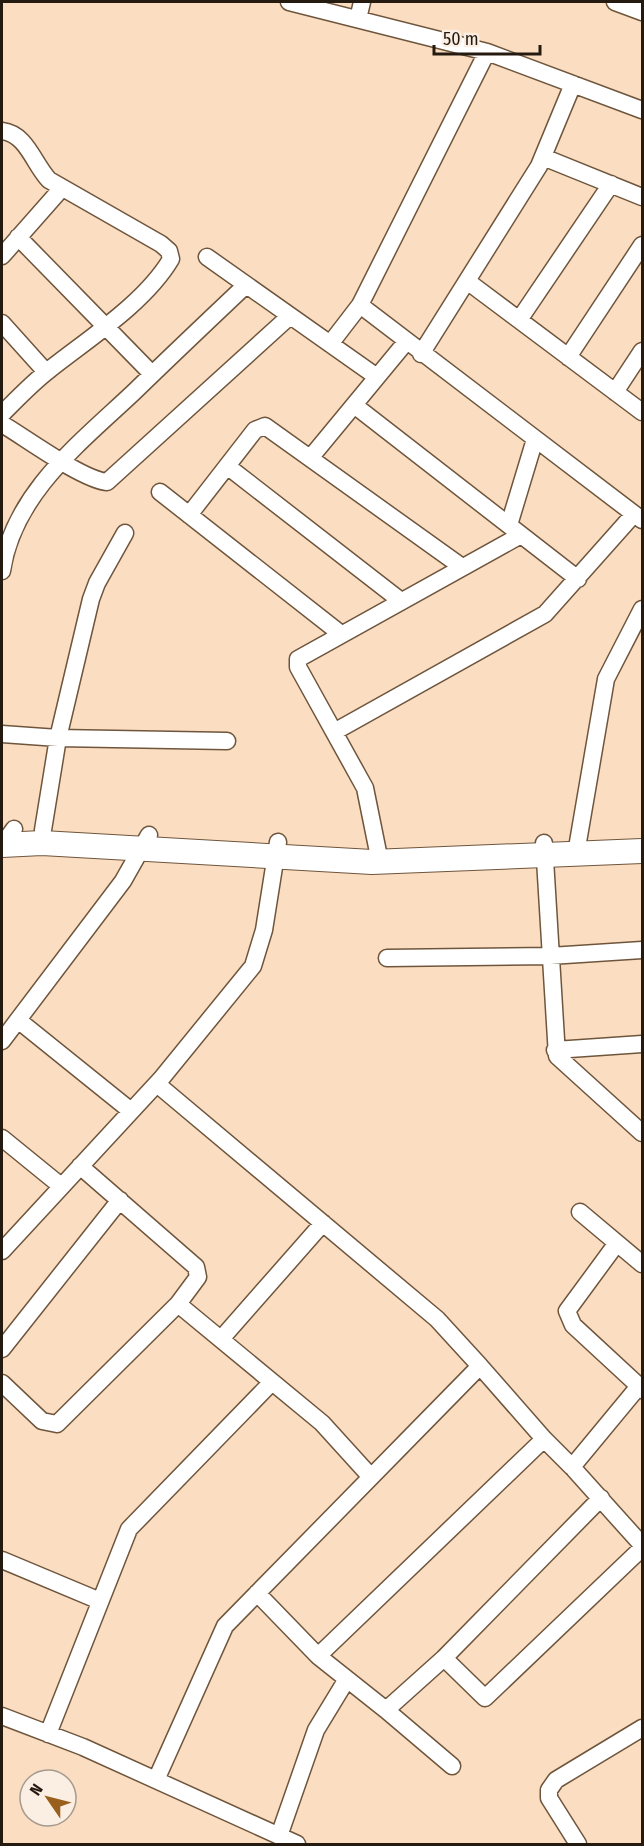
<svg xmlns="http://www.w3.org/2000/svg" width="644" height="1846" viewBox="0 0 644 1846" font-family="'Fira Sans Condensed',sans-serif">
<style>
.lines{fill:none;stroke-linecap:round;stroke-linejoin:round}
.street-casing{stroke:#6e553c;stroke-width:19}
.secondary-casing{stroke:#6e553c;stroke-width:26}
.street{stroke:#fff;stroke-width:16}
.secondary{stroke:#fff;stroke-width:24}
</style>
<rect width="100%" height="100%" fill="#fbdec2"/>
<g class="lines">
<defs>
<path id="street" d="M 289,2 L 487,52 L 642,110
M 615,2 L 642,12
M 358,19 L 362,2
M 2,131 C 27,134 33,163 49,180 L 161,244 L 169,251 L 171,259 C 145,303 88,339 49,370 C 32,383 17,399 2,414
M 543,157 L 642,197
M 18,237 L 152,374
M 2,256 L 62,188
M 207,257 L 377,377
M 467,281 L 642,412
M 360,305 L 642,520
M 519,320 L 611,184
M 2,323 L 46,372
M 330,344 L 360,305 L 487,52
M 421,354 L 539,166 L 573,84
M 568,357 L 642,245
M 615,392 L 642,351
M 354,405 L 578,579
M 2,424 C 26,438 81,479 107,482 L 290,316
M 311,457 L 406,342
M 227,466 L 401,601
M 160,492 L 341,634
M 189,515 L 255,430 L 265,426 L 462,567
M 509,525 L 535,439
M 2,571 C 13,494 81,442 134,392 C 171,356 209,320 246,285
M 334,732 L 545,614 L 634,514
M 2,734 L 58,738 L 227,741
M 43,830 L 58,738 L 91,599 L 97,583 L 125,533
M 544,843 L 557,1056 L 642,1133
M 2,846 L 14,829
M 578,854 L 578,842 L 606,679 L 642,609
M 380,862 L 365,788 L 298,667 L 298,659 L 521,535
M 387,958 L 550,956 L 642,950
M 18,1020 L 131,1111
M 2,1041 L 123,881 L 149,835
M 555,1050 L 642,1044
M 157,1084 L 437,1319 L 480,1366
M 2,1138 L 61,1186
M 580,1212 L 642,1264
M 617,1243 L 567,1311 L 573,1325 L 639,1386
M 2,1251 L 161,1079 L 253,966 L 264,930 L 278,842
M 178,1304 L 322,1423 L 371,1477
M 221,1339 L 323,1223
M 2,1349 L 120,1200
M 2,1383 L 42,1421 L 57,1424 L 178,1304 L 198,1277 L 196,1267 L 80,1166
M 572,1467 L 642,1545
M 2,1560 L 100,1601
M 257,1593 L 318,1656 L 386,1710 L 444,1658 L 485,1698 L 642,1548
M 318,1656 L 544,1439
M 444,1658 L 601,1498
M 386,1710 L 452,1766
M 2,1716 L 83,1747 L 297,1844
M 48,1734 L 129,1529 L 272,1382
M 156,1780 L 225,1626 L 480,1366 L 544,1439 L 572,1467 L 639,1386 L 642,1390
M 279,1836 L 316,1730 L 347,1679
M 578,1844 L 549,1798 L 549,1790 L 556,1780 L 642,1728"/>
<path id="secondary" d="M 2,845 L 42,843 L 372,862 L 642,851"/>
</defs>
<!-- street casing -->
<use href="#street" class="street-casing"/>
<!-- secondary casing -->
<use href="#secondary" class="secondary-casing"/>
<!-- street -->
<use href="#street" class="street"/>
<!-- secondary -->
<use href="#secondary" class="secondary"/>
</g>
<!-- border -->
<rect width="644" height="1846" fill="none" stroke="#251a10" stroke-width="6"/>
<!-- north arrow -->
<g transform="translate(48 1798) rotate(305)"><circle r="28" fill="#fbefe3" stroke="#a59a8f" stroke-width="1.5"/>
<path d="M0-4.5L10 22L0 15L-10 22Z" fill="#98601c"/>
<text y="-9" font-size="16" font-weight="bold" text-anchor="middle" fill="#251a10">N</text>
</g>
<!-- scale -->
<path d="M434 45v9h106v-9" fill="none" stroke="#251a10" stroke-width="3"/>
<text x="443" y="45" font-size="18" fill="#251a10" stroke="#fbefe3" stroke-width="4.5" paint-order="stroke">50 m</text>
</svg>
